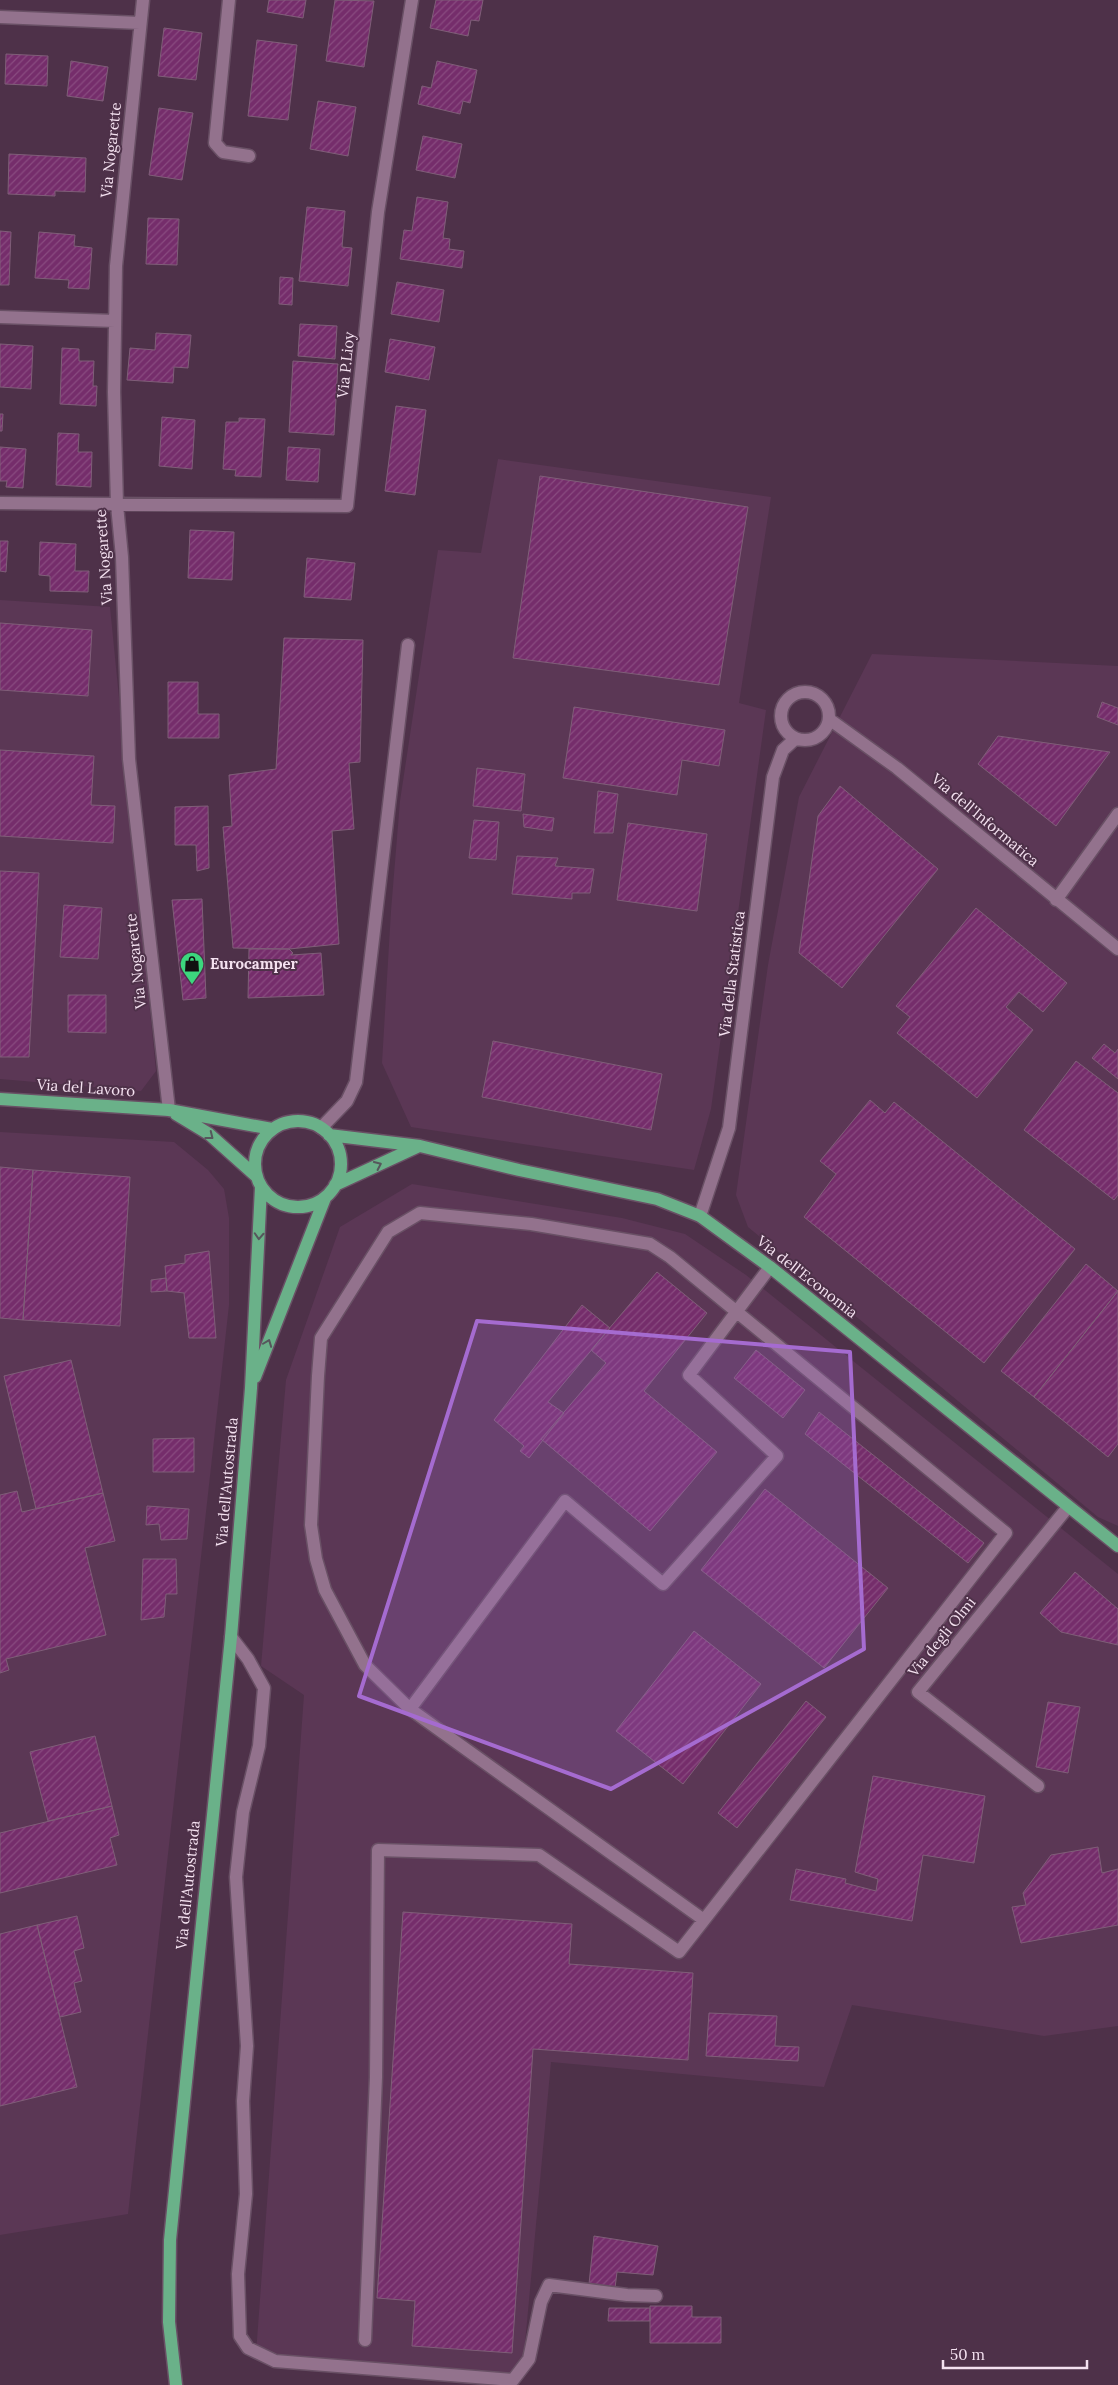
<svg xmlns="http://www.w3.org/2000/svg" width="1118" height="2385" viewBox="0 0 1118 2385" font-family="Lora,serif">
<style>
.built{fill:#5b3755}
.building{fill:url(#building-hatch);stroke:#7f5e78}
.lines{fill:none;stroke-linecap:round;stroke-linejoin:round}
.minor-casing{stroke:#695065;stroke-width:15}
.major-casing{stroke:#695065;stroke-width:15}
.minor{stroke:#93728d;stroke-width:12}
.major{stroke:#6ab189;stroke-width:12}
.oneway{stroke:#56575c}
.marked{fill:#a56bd0;fill-opacity:0.2;stroke:#a56bd0;stroke-width:4;stroke-linejoin:round}
.labels{text-anchor:middle;stroke-width:4;stroke-linejoin:round;paint-order:stroke}
.street-label{font-size:15px;fill:#f4e1f0;stroke:#4e3149}
.poi-label{font-size:15px;font-weight:bold;fill:#f4e1f0;stroke:#4e3149;text-anchor:start}
</style>
<defs>
<pattern id="building-hatch" width="6" height="6" patternUnits="userSpaceOnUse" patternTransform="scale(1.25)"><rect width="6" height="6" fill="#752d6b"/><path d="M-1 1l2-2M0 6l6-6M5 7l2-2" fill="none" stroke="#894b80"/></pattern>
</defs>
<rect width="100%" height="100%" fill="#4e3149"/>
<!-- built -->
<path class="built" d="M 498,459 L 771,497 L 739,703 L 766,710 L 711,1109 L 694,1170 L 411,1127 L 382,1063 L 391,911 L 400,801 L 438,550 L 481,553 Z
M 0,600 L 110,607 L 156,1071 L 141,1091 L 0,1079 Z
M 872,654 L 1118,666 L 1118,1526 L 1098,1517 L 748,1227 L 736,1195 L 768,965 L 799,797 Z
M 0,1132 L 174,1142 L 208,1170 L 224,1189 L 229,1218 L 229,1305 L 128,2214 L 0,2235 Z
M 412,1184 L 622,1218 L 685,1234 L 746,1275 L 1118,1574 L 1118,2026 L 1044,2036 L 852,2005 L 824,2087 L 551,2062 L 522,2376 L 256,2354 L 304,1695 L 261,1666 L 286,1380 L 340,1227 Z"/>
<!-- building -->
<path class="building" d="M 269,0 L 306,0 L 303,18 L 267,12 Z
M 335,0 L 374,1 L 364,67 L 326,61 Z
M 436,0 L 483,0 L 479,21 L 471,20 L 468,36 L 430,28 Z
M 164,28 L 202,33 L 196,80 L 158,76 Z
M 257,40 L 297,45 L 288,120 L 248,116 Z
M 6,54 L 48,56 L 47,86 L 5,84 Z
M 71,61 L 108,67 L 103,101 L 67,96 Z
M 437,61 L 477,70 L 470,103 L 463,101 L 460,114 L 418,104 L 422,86 L 431,88 Z
M 318,101 L 356,107 L 348,156 L 310,149 Z
M 159,108 L 193,113 L 182,180 L 149,175 Z
M 423,136 L 462,144 L 455,178 L 416,170 Z
M 9,154 L 86,158 L 85,192 L 55,191 L 55,196 L 8,194 Z
M 417,197 L 448,202 L 443,238 L 450,239 L 449,249 L 464,251 L 462,268 L 400,259 L 404,230 L 412,231 Z
M 307,207 L 345,211 L 342,247 L 352,248 L 348,286 L 299,281 Z
M 148,218 L 179,219 L 177,265 L 146,264 Z
M 0,231 L 11,232 L 9,285 L 0,285 Z
M 39,232 L 75,235 L 74,246 L 92,248 L 89,289 L 68,288 L 69,280 L 35,278 Z
M 280,277 L 293,278 L 292,305 L 279,304 Z
M 397,282 L 444,290 L 439,322 L 391,314 Z
M 300,324 L 337,326 L 335,359 L 298,356 Z
M 156,333 L 191,335 L 188,368 L 174,367 L 173,383 L 127,380 L 130,348 L 155,350 Z
M 390,339 L 435,347 L 429,380 L 385,372 Z
M 0,344 L 33,346 L 31,389 L 0,387 Z
M 62,348 L 79,349 L 79,361 L 94,361 L 93,386 L 97,386 L 96,406 L 60,404 Z
M 293,361 L 338,364 L 334,435 L 289,432 Z
M 396,406 L 426,410 L 415,495 L 385,491 Z
M 0,414 L 3,414 L 2,431 L 0,431 Z
M 162,417 L 195,420 L 192,469 L 159,466 Z
M 239,418 L 265,419 L 261,477 L 235,476 L 236,470 L 223,469 L 226,422 L 239,422 Z
M 58,433 L 79,434 L 78,452 L 92,452 L 91,487 L 56,485 Z
M 0,447 L 26,449 L 23,488 L 6,487 L 7,481 L 0,481 Z
M 288,447 L 320,449 L 318,482 L 286,480 Z
M 540,476 L 748,507 L 719,685 L 513,658 Z
M 190,530 L 234,532 L 232,580 L 188,578 Z
M 0,541 L 8,541 L 6,572 L 0,571 Z
M 40,542 L 76,544 L 75,571 L 89,571 L 88,592 L 50,591 L 50,576 L 39,575 Z
M 307,558 L 355,563 L 351,600 L 304,597 Z
M 0,623 L 92,630 L 88,696 L 0,690 Z
M 284,638 L 363,640 L 360,762 L 349,763 L 354,829 L 332,831 L 339,944 L 289,949 L 233,948 L 223,827 L 232,826 L 229,775 L 276,769 Z
M 168,682 L 198,682 L 198,714 L 219,714 L 219,738 L 168,738 Z
M 1102,702 L 1118,708 L 1118,725 L 1097,717 Z
M 574,707 L 725,730 L 719,766 L 682,760 L 677,795 L 563,778 Z
M 998,736 L 1110,752 L 1056,826 L 978,764 Z
M 0,750 L 94,756 L 91,805 L 115,806 L 113,843 L 0,836 Z
M 477,768 L 525,774 L 521,811 L 473,806 Z
M 840,786 L 938,869 L 842,988 L 799,953 L 818,816 Z
M 598,791 L 618,794 L 613,833 L 594,833 Z
M 208,806 L 209,868 L 197,871 L 196,845 L 175,845 L 175,807 Z
M 523,814 L 554,818 L 552,831 L 524,827 Z
M 474,820 L 499,822 L 496,860 L 469,858 Z
M 628,823 L 707,834 L 697,911 L 617,900 Z
M 517,856 L 558,858 L 555,866 L 594,869 L 590,893 L 572,893 L 572,899 L 512,894 Z
M 0,871 L 39,873 L 29,1057 L 0,1057 Z
M 202,899 L 206,998 L 183,1000 L 172,900 Z
M 64,905 L 102,908 L 98,959 L 60,957 Z
M 976,908 L 1067,983 L 1043,1012 L 1019,992 L 1006,1007 L 1033,1030 L 977,1098 L 897,1033 L 910,1017 L 896,1006 Z
M 249,949 L 289,949 L 293,953 L 291,955 L 321,953 L 324,995 L 248,998 Z
M 68,995 L 106,995 L 106,1033 L 68,1032 Z
M 493,1041 L 662,1074 L 651,1130 L 482,1097 Z
M 1104,1044 L 1115,1053 L 1118,1049 L 1118,1079 L 1092,1058 Z
M 1076,1061 L 1118,1093 L 1118,1195 L 1114,1200 L 1024,1130 Z
M 870,1100 L 885,1113 L 894,1102 L 1075,1249 L 984,1363 L 804,1217 L 836,1174 L 820,1161 Z
M 0,1167 L 33,1170 L 23,1320 L 0,1318 Z
M 33,1170 L 130,1177 L 120,1326 L 23,1320 Z
M 209,1251 L 216,1338 L 189,1338 L 184,1293 L 167,1291 L 165,1266 L 185,1263 L 185,1255 Z
M 1086,1264 L 1118,1291 L 1034,1397 L 1001,1371 Z
M 657,1272 L 707,1313 L 644,1391 L 717,1452 L 650,1531 L 541,1439 L 606,1363 L 591,1350 Z
M 166,1278 L 167,1291 L 151,1292 L 151,1280 Z
M 1118,1291 L 1118,1444 L 1108,1457 L 1034,1397 Z
M 582,1305 L 610,1328 L 548,1402 L 564,1413 L 529,1458 L 520,1451 L 524,1446 L 494,1420 Z
M 756,1350 L 805,1390 L 783,1418 L 734,1378 Z
M 71,1360 L 103,1493 L 36,1509 L 4,1376 Z
M 819,1412 L 984,1543 L 968,1563 L 805,1434 Z
M 194,1438 L 194,1472 L 153,1472 L 153,1439 Z
M 765,1489 L 888,1588 L 824,1668 L 701,1570 Z
M 17,1491 L 22,1512 L 103,1493 L 115,1541 L 85,1548 L 106,1635 L 6,1659 L 9,1670 L 0,1673 L 0,1495 Z
M 147,1506 L 189,1509 L 187,1539 L 161,1540 L 159,1524 L 146,1525 Z
M 143,1559 L 176,1559 L 177,1594 L 166,1594 L 164,1617 L 141,1620 Z
M 1075,1572 L 1118,1609 L 1118,1645 L 1061,1632 L 1040,1613 Z
M 694,1631 L 761,1684 L 683,1784 L 616,1731 Z
M 806,1701 L 826,1717 L 737,1828 L 718,1813 Z
M 1048,1702 L 1080,1707 L 1068,1773 L 1036,1767 Z
M 95,1736 L 112,1806 L 48,1821 L 30,1752 Z
M 873,1776 L 985,1796 L 974,1863 L 923,1855 L 912,1921 L 790,1900 L 796,1869 L 846,1879 L 845,1883 L 876,1891 L 878,1879 L 855,1872 Z
M 112,1806 L 119,1835 L 110,1838 L 117,1865 L 0,1893 L 0,1833 Z
M 1098,1847 L 1102,1873 L 1118,1869 L 1118,1925 L 1021,1943 L 1012,1907 L 1026,1905 L 1023,1893 L 1051,1855 Z
M 403,1912 L 572,1924 L 569,1964 L 693,1973 L 688,2060 L 533,2049 L 512,2353 L 412,2346 L 415,2301 L 377,2298 Z
M 77,1916 L 84,1948 L 74,1951 L 82,1981 L 74,1983 L 81,2012 L 60,2017 L 37,1925 Z
M 37,1925 L 77,2087 L 0,2106 L 0,1934 Z
M 709,2013 L 777,2016 L 775,2046 L 799,2047 L 798,2061 L 706,2056 Z
M 594,2236 L 658,2246 L 653,2275 L 617,2272 L 615,2288 L 589,2284 Z
M 650,2306 L 692,2306 L 692,2317 L 721,2317 L 721,2343 L 650,2343 Z
M 609,2308 L 650,2308 L 650,2321 L 608,2321 Z"/>
<g class="lines">
<defs>
<path id="minor" d="M 143,0 L 116,266 L 114,392 L 117,505 L 122,557 L 129,759 L 169,1110
M 229,0 L 215,143 L 223,152 L 249,156
M 0,17 L 140,23
M 0,317 L 115,321
M 0,503 L 347,506 L 378,212 L 412,0
M781 716a24 24 0 1 1 48 0a24 24 0 1 1-48 0Z
M 829,719 L 897,768 L 1118,949
M 1056,900 L 1118,814
M 321,1128 L 347,1101 L 356,1082 L 408,645
M 700,1216 L 729,1128 L 773,777 L 783,750 L 795,739
M 231,1637 L 248,1659 L 264,1688 L 259,1746 L 243,1812 L 236,1877 L 247,2046 L 243,2101 L 246,2194 L 238,2274 L 240,2336 L 248,2348 L 275,2361 L 513,2380 L 529,2359 L 541,2302 L 549,2285 L 627,2295 L 656,2296
M 410,1709 L 365,1665 L 325,1590 L 316,1559 L 311,1525 L 318,1376 L 321,1338 L 388,1232 L 420,1213 L 531,1224 L 650,1244 L 670,1257 L 1006,1533 L 704,1920
M 1038,1786 L 918,1692 L 1068,1507
M 365,2340 L 376,2077 L 378,1850 L 539,1855 L 679,1952 L 704,1920 L 410,1709 L 565,1501 L 663,1584 L 777,1456 L 689,1375 L 770,1267"/>
<path id="major" d="M 0,1099 L 169,1110 L 272,1129
M 176,1114 L 209,1134 L 256,1176
M255 1164a43 43 0 1 1 86 0a43 43 0 1 1-86 0Z
M 329,1135 L 420,1146 L 519,1170 L 657,1199 L 700,1216 L 770,1267 L 1118,1546
M 335,1185 L 419,1146
M 255,1377 L 325,1198
M 176,2385 L 169,2322 L 170,2240 L 231,1637 L 251,1388 L 261,1187"/>
</defs>
<!-- minor casing -->
<use href="#minor" class="minor-casing"/>
<!-- major casing -->
<use href="#major" class="major-casing"/>
<!-- minor -->
<use href="#minor" class="minor"/>
<!-- major -->
<use href="#major" class="major"/>
</g>
<!-- one-way arrows -->
<defs><path id="oneway-chevron" d="M-2-3.5L2.5 0L-2 3.5" fill="none" stroke-width="1.6" stroke-linecap="round" stroke-linejoin="round" transform="scale(1.25)"/></defs>
<g class="oneway">
<use href="#oneway-chevron" transform="translate(210 1136) rotate(38)"/>
<use href="#oneway-chevron" transform="translate(378 1165) rotate(-25)"/>
<use href="#oneway-chevron" transform="translate(259 1236) rotate(93)"/>
<use href="#oneway-chevron" transform="translate(268 1343) rotate(-69)"/>
</g>
<!-- marked area -->
<path class="marked" d="M 477,1321 L 850,1352 L 864,1649 L 611,1789 L 359,1696 Z"/>
<!-- icons -->
<defs>
<symbol id="shop-pin" viewBox="-11 -11 22 30"><path d="M0 17L-7.5 6A9.5 9.5 0 1 1 7.5 6Z" fill="#3cd77e" stroke="#4e3149"/><path d="M-5-2.5h2.3a2.7 3.5 0 0 1 5.4 0H5L5.5 6h-11ZM-1.5-2.5h3a1.5 2.3 0 0 0-3 0Z" fill="#111"/></symbol>
</defs>
<g fill-rule="evenodd">
<use href="#shop-pin" x="178" y="950" width="28" height="38"/>
</g>
<g class="labels">
<!-- street labels -->
<g class="street-label">
<text transform="translate(111 150) rotate(-84)" y="5">Via Nogarette</text>
<text transform="translate(346 365) rotate(-84)" y="5">Via P.Lioy</text>
<text transform="translate(104 557) rotate(-94)" y="5">Via Nogarette</text>
<text transform="translate(985 820) rotate(40)" y="5">Via dell'Informatica</text>
<text transform="translate(136 961) rotate(-96)" y="5">Via Nogarette</text>
<text transform="translate(732 974) rotate(-83)" y="5">Via della Statistica</text>
<text transform="translate(86 1088) rotate(4)" y="5">Via del Lavoro</text>
<text transform="translate(807 1277) rotate(38)" y="5">Via dell'Economia</text>
<text transform="translate(227 1482) rotate(-85)" y="5">Via dell'Autostrada</text>
<text transform="translate(942 1637) rotate(-51)" y="5">Via degli Olmi</text>
<text transform="translate(188 1885) rotate(-84)" y="5">Via dell'Autostrada</text>
</g>
<!-- poi labels -->
<g class="poi-label">
<text x="210" y="969">Eurocamper</text>
</g>
</g>
<!-- scale -->
<path d="M943 2360v8h144v-8" fill="none" stroke="#f4e1f0" stroke-width="2.5"/>
<text x="950" y="2360" font-size="15" fill="#f4e1f0" stroke="#4e3149" stroke-width="4" paint-order="stroke">50 m</text>
</svg>
